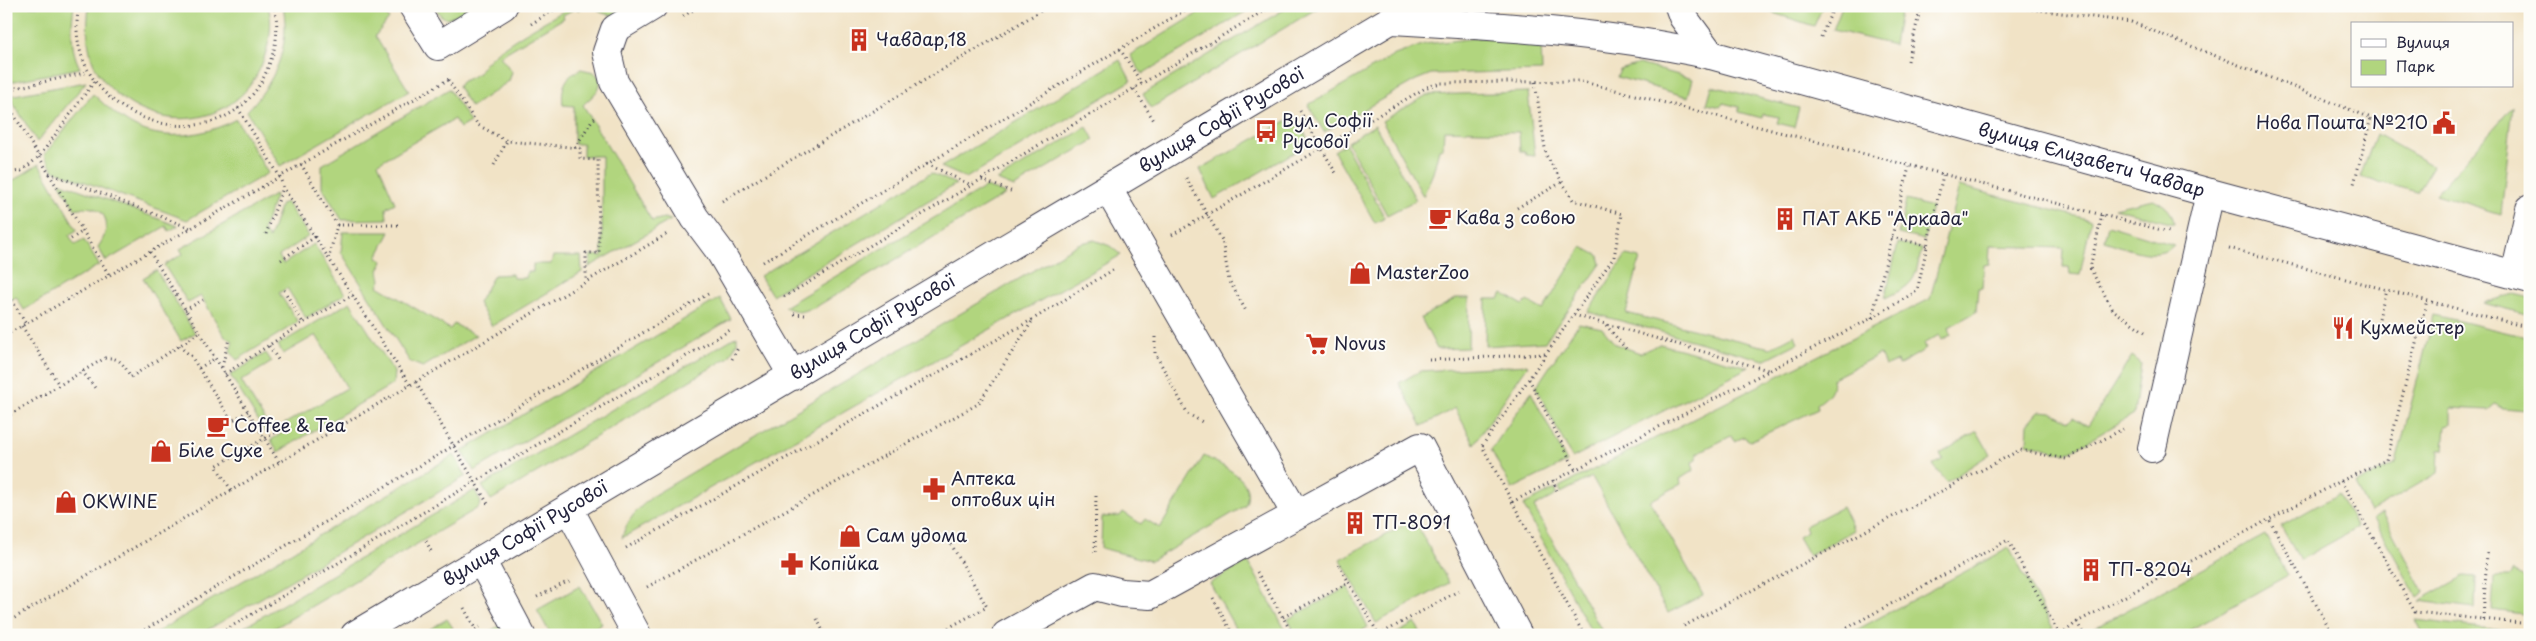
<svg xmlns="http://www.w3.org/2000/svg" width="2536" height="641" viewBox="0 0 2536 641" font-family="'Playpen Sans',sans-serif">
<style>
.green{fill:#b1d57e;stroke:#6a7c5c}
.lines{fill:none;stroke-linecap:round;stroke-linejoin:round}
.minor-casing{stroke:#413f50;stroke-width:30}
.path{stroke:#413f50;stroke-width:3;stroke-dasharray:1 4;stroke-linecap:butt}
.minor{stroke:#fff;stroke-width:28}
.labels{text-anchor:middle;stroke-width:4;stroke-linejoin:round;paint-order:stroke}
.poi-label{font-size:18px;fill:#22223b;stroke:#fdfcf7;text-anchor:start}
.street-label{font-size:18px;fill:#22223b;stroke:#fdfcf7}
</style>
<rect width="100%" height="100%" fill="#fdfcf7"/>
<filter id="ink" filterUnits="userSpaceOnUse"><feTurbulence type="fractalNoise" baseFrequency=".02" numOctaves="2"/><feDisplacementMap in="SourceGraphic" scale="10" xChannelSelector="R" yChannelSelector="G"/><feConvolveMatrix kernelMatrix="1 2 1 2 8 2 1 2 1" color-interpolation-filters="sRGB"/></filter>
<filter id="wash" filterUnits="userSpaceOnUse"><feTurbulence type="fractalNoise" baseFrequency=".0096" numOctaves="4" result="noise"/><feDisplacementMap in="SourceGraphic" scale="20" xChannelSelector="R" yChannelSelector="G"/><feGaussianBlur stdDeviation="1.12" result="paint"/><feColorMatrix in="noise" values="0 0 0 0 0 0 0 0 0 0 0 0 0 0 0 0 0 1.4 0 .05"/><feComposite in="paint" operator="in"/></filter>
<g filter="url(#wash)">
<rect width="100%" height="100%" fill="#f1e3c6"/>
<!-- green -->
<path class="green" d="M 6,6 L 74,6 C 71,27 70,49 80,68 L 10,82 L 6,75 Z
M 89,6 L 268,6 C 273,22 270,40 265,55 C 246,121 169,138 118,95 C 107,86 96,73 92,59 C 86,41 87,25 89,6 Z
M 283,6 L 381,6 L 389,19 L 375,36 L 409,91 L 280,166 L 247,111 C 275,82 291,47 283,6 Z
M 435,6 L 465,6 L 468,10 L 447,19 L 440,15 Z
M 572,6 L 585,6 L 578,10 L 576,8 L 563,15 L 564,18 L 500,56 L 512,72 L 509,81 L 471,107 L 458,87 L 461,82 L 479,73 C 488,50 549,20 572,6 Z
M 596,6 L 628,6 L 612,16 L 600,12 Z
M 1210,6 L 1255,6 L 1142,74 L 1130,55 Z
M 1290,6 L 1321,6 L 1151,108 L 1143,94 Z
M 1751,6 L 1823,6 L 1814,26 Z
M 1842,6 L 1901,6 L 1894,45 L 1833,30 Z
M 1485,37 L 1541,41 L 1542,71 L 1431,74 L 1416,80 L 1324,132 L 1308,105 L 1395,55 L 1425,44 Z
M 1120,60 L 1131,81 L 966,178 L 941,167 Z
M 1639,64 L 1693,79 L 1688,97 L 1617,77 L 1620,70 Z
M 581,69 L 594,72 C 609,85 593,95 583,105 L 652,221 L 664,218 L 671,220 L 589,267 L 591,255 L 602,256 L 602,156 L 583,156 L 583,144 L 574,144 L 574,106 L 563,105 C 561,88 564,77 581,69 Z
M 86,82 L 37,142 L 9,96 Z
M 1712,86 L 1799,108 L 1794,127 L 1777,123 L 1779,117 L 1763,114 L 1762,118 L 1739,112 L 1739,107 L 1723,103 L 1721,107 L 1707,104 Z
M 449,89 L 470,122 L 460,128 L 454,119 L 378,163 L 395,203 L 386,208 L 387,219 L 342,220 L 322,187 L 322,165 Z
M 1528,92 L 1535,156 L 1526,155 L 1525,151 L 1520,151 L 1519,132 L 1444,130 L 1443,148 L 1439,149 L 1433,173 L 1423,196 L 1382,121 L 1427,95 Z
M 93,94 C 107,107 124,123 143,130 C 172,141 210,134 236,119 L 268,173 L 187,220 L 53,170 L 44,155 Z
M 2513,106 L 2501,214 L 2436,194 Z
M 1295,116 L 1310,143 L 1214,199 L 1200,169 Z
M 1375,125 L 1416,200 L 1387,215 L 1347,142 Z
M 1087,127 L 1094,140 L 1014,187 L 997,180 Z
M 2376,134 L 2433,166 L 2417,192 L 2360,177 Z
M 1345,144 L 1385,218 L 1375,223 L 1334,151 Z
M 39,164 L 77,230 L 69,235 L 75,245 L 84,240 L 99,265 L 24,310 L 16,297 L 6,303 L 6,185 Z
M 931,173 L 956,184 L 772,295 L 760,276 Z
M 59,182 L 178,226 L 169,231 L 166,226 L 106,261 L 98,247 C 115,224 105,201 75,209 Z
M 1959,186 L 2091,220 L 2080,275 L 2070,274 L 2069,267 L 2063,267 L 2064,248 L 1990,246 L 1989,264 L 1984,265 L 1982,288 L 1978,288 L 1976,312 L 1949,327 L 1951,335 L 1942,340 L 1939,335 L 1923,344 L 1926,349 L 1899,365 L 1897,361 L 1885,366 L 1880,354 L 1832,379 C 1835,391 1826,398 1817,404 L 1818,409 L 1750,441 L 1744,437 L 1735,441 L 1731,436 L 1697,453 L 1697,459 L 1692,462 L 1694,470 L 1680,479 L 1681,484 L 1650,501 L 1703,595 L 1668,613 L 1592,477 L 1561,493 L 1559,487 L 1930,299 Z
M 986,187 L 1006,194 L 814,308 L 799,312 L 784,307 Z
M 276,194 L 263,230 L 269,239 L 281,204 L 286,202 L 309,236 L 279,256 L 283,264 L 314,244 L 345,294 L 306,318 L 287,288 L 279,293 L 298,322 L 237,360 L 230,351 L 233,341 L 225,337 L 201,296 L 188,303 L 164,265 L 183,254 L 180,249 Z
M 2153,199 C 2164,204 2173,211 2174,224 L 2114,208 Z
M 1906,200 L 1932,207 L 1924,240 L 1899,234 Z
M 2108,225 L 2174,245 C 2157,263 2125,247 2104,241 Z
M 343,232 L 390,232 L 377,257 L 383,261 L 379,271 L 381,280 L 378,286 L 450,329 L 454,324 L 476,335 L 423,367 L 410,362 L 341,252 Z
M 1094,240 L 1110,246 L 1121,255 L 622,538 C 627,518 639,508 654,495 L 1078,244 Z
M 1898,243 L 1922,249 C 1913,282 1917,283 1885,298 Z
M 1582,247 L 1599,256 L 1601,264 L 1545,342 L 1485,346 L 1486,299 L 1499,299 L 1502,293 L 1523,305 L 1527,301 L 1543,310 Z
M 1626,255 L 1640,258 L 1626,313 L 1770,348 L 1795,335 L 1798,343 L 1764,360 L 1588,312 Z
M 553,256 L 581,256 L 582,272 L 492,326 L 478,303 L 494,275 L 512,274 L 513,278 L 526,278 L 527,272 L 533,272 L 533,264 L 551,264 Z
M 156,270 L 195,333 L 181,341 L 143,278 Z
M 2514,294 L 2530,298 L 2530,315 L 2483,303 Z
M 720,298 L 731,319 L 474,471 L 462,451 Z
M 1457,298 L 1469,298 L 1468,348 L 1437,349 L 1421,318 Z
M 350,302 L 394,372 L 393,384 L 278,452 L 271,440 L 287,430 L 284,424 L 347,388 L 316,335 L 283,354 L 278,345 Z
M 2434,315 L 2530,338 L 2530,428 L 2527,428 L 2527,410 L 2503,408 L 2495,404 L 2488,410 L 2451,408 L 2451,425 L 2446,426 L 2444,450 L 2439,450 L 2438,473 L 2370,512 L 2355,484 L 2396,463 Z
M 1579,323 L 1602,328 L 1615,344 L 1640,353 L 1660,344 L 1749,367 L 1572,458 L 1536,387 Z
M 737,336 L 737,343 L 729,357 L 491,500 L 482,486 Z
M 266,353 L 272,362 L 241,381 L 271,430 L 266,433 L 230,375 Z
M 2132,356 L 2141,363 L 2134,414 L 2066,454 L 2027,443 L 2028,424 L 2039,411 L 2052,412 L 2069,421 L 2073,417 L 2088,426 Z
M 1528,365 L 1474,444 L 1455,408 L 1422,426 L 1399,383 L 1420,371 Z
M 1531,392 L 1567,462 L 1512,489 L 1491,450 Z
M 1977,431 L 1990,454 L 1947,482 L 1933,465 L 1943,459 L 1940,454 Z
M 454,455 L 466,476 L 199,635 L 152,635 Z
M 1204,456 C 1224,467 1257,479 1245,506 L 1151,561 L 1101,548 L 1102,517 L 1120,516 L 1123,512 L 1141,524 L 1145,519 L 1160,528 Z
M 1555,489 L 1556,495 L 1534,507 L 1604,635 L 1593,635 L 1523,505 Z
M 475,490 L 481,503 L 478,508 L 263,635 L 231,635 Z
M 2338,494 L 2357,528 L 2300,560 L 2281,526 Z
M 1842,507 L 1854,530 L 1809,556 L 1798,537 L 1807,532 L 1805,526 Z
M 2382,513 L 2424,592 L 2417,597 L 2373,518 Z
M 1414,520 L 1449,583 L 1376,623 L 1340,559 Z
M 2265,535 L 2288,575 L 2181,635 L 2089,635 L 2087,632 Z
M 2009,548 L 2053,628 L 2041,635 L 1847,635 Z
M 1248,561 L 1288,635 L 1239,635 L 1210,583 Z
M 2513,571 L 2530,582 L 2530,615 L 2492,610 L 2494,577 L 2509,577 Z
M 2464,576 L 2476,577 L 2475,608 L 2419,601 Z
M 580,586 L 602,624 L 583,635 L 551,635 L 537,610 Z
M 1348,587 L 1368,627 L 1355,635 L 1296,635 L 1288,619 Z
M 447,619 L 453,628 L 442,635 L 420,635 Z
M 2416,620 L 2523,633 L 2424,635 Z
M 1415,623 L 1422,635 L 1394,635 Z
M 499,626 L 505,635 L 483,635 Z"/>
</g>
<g filter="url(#ink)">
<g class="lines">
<defs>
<g id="minor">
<path d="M 413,6 L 438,46 L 503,6"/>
<path d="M 653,6 L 615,29 L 607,52 L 614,82 L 695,218 L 719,250 L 793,376"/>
<path d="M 1679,6 L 1683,17 L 1711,55"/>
<path id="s1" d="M 1392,20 C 1500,26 1604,32 1711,55 L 2210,193 L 2530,279"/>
<path d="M 1108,189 L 1296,514"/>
<path d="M 2515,275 L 2530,209"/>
<path d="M 2152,448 L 2210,193"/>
<path d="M 569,509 L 637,635"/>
<path d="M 481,560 L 521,635"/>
<path id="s2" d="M 355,635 L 1414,6"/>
<path d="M 1006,635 L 1095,586 L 1122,593 L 1150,595 L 1420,447 L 1518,635"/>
</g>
</defs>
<!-- minor casing -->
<use href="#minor" class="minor-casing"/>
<!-- path -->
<path class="path" d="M 79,6 C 56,121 232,178 270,62 C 277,44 279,26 274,6
M 2007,6 L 2131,22 L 2371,118 L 2354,184
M 683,16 L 700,6
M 531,24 L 560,6
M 1821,37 L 1834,6
M 1120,49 L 1142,84
M 1908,61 L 1921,6
M 448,80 L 478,125 L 507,141 L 580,148 L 580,159 L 598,160 L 599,253 L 586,253 L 586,281
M 1535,82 L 1546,155 L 1573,200 L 1622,214 L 1614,257 L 1482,446 L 1584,635
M 1134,89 L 1155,122
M 6,90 L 89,72
M 6,101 L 109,275
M 238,108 L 280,177 L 283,187 L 410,385
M 1300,111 L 1337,175
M 575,148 L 592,120 L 598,116
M 301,164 L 337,225 L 329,257
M 927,164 L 971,185
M 494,165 L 507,141
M 6,173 L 21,171 L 39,157 L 94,82
M 49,173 L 190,228
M 1186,178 L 1222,240 L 1229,280 L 1246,311
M 982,180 L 1013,192
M 722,201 L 1049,6
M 1517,208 L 1562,182
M 2102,215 L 2090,268 L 2113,310 L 2145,332
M 337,225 L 399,225
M 266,234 L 283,188
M 1172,235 L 1427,87 L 1440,83 L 1580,81 L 2169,232
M 1892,237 L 1928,246
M 71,239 L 83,231
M 2229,248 L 2530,328
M 150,252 L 279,462
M 281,260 L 315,237
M 763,262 L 1192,6
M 284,290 L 303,323
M 784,297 L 1272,6
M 12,300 L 26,324
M 185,310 L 203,300
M 794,314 L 805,315
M 1574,315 L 1768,370
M 1872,318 L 1909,167
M 2378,323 L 2386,289
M 1606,325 L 1626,349
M 22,326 L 59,385
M 6,335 L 449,79
M 1155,337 L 1155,353 L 1183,405 L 1188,414 L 1204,423
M 179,346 L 191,356 L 232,421 L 248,411
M 269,346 L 279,361
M 732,359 L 738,348
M 1429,360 L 1546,354
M 222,367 L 229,339
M 199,368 L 216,358
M 82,371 L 95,388
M 225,374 L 303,323 L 353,295
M 1529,379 L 1575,469
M 416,382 L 488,504
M 6,417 L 105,358 C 120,357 123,364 131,377 L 199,333
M 1553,480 L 1558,494
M 2341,481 L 2415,612 L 2530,624
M 231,490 L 216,466 L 276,432
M 1512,502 L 1872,318 L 1917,291 L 1943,175
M 2270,521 L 2333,635
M 426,541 L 431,551
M 951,544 L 987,607
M 626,548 L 1035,318 L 1116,268
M 1095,552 L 1096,495
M 1339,565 L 1379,635
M 1257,572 L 1293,635
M 647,587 L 978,404 L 1033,320
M 537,597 L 571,580
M 1213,598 L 1233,635
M 464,608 L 476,630
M 1283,617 L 1348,583
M 817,619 L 825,635
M 2483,619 L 2487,553
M 2077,622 L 2084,635
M 6,623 L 667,234
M 1684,626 L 2020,450 L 2066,459 L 2123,429
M 136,635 L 708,294
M 217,635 L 730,330
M 467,635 L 480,627
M 935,635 L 985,608
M 1100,635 L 1102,635
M 1379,635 L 1460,590
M 1834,635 L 2008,540 L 2060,635
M 2061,635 L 2077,622 L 2341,481 L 2386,460 L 2427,300"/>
<!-- minor -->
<use href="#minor" class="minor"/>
</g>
</g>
<!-- icons -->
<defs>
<symbol id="building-bare" viewBox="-9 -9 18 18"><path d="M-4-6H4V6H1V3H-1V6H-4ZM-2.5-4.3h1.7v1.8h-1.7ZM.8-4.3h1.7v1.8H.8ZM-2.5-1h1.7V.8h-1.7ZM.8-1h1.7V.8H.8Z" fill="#c8321e" stroke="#fdfcf7" stroke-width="2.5" paint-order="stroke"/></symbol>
<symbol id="civic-bare" viewBox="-9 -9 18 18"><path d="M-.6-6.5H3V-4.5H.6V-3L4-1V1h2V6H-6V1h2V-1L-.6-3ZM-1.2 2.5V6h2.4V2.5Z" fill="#c8321e" stroke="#fdfcf7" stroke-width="2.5" paint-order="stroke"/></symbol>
<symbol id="bus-bare" viewBox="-9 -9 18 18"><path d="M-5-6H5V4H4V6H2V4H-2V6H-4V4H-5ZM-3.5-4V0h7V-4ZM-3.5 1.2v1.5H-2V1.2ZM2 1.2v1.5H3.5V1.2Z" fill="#c8321e" stroke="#fdfcf7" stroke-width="2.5" paint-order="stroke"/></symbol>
<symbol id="cafe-bare" viewBox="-9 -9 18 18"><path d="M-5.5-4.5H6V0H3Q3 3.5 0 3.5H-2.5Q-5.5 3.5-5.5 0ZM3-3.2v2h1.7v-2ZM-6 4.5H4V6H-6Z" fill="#c8321e" stroke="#fdfcf7" stroke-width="2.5" paint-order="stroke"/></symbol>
<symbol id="shop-bare" viewBox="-9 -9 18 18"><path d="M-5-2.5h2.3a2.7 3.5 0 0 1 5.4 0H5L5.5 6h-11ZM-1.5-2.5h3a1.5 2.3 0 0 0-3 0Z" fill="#c8321e" stroke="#fdfcf7" stroke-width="2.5" paint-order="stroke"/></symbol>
<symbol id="restaurant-bare" viewBox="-9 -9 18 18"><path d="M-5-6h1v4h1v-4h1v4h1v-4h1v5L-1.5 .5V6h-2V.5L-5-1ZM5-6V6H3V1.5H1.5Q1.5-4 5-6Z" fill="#c8321e" stroke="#fdfcf7" stroke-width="2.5" paint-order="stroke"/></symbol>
<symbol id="supermarket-bare" viewBox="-9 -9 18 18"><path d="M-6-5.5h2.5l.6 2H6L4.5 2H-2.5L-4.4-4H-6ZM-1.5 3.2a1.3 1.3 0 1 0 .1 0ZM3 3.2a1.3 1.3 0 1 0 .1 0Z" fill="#c8321e" stroke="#fdfcf7" stroke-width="2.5" paint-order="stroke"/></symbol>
<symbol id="pharmacy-bare" viewBox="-9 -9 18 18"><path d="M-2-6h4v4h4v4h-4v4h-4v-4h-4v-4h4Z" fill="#c8321e" stroke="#fdfcf7" stroke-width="2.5" paint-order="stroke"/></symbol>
</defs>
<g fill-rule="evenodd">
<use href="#building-bare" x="843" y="24" width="32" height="32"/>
<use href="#civic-bare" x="2428" y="107" width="32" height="32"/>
<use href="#bus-bare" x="1250" y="115" width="32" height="32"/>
<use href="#cafe-bare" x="1424" y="202" width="32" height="32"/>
<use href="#building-bare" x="1769" y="203" width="32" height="32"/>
<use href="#shop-bare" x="1344" y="257" width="32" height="32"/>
<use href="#restaurant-bare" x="2327" y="312" width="32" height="32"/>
<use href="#supermarket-bare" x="1301" y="328" width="32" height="32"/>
<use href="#cafe-bare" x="202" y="410" width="32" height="32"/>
<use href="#shop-bare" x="145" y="435" width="32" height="32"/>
<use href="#pharmacy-bare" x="918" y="473" width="32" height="32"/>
<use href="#shop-bare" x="50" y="486" width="32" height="32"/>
<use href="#building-bare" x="1339" y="507" width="32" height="32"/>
<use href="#shop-bare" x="834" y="520" width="32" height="32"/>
<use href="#pharmacy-bare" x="776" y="548" width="32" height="32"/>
<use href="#building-bare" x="2075" y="554" width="32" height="32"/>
</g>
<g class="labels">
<!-- poi labels -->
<g class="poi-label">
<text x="876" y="46">Чавдар,18</text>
<text x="1282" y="127">Вул. Софії<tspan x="1282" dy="21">Русової</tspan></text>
<text x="2428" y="129" text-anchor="end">Нова Пошта №210</text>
<text x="1456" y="224">Кава з совою</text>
<text x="1802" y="225">ПАТ АКБ "Аркада"</text>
<text x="1376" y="279">MasterZoo</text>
<text x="2360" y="334">Кухмейстер</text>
<text x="1334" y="350">Novus</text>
<text x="234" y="432">Coffee &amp; Tea</text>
<text x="178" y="457">Біле Сухе</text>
<text x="951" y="485">Аптека<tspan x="951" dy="21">оптових цін</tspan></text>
<text x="82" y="508">OKWINE</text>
<text x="1372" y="529">ТП-8091</text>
<text x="866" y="542">Сам удома</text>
<text x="809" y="570">Копійка</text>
<text x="2108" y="576">ТП-8204</text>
</g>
<!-- street labels -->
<g class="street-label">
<text dy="6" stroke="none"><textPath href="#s2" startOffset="1008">вулиця Софії Русової</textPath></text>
<text dy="6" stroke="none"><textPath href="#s1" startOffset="716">вулиця Єлизавети Чавдар</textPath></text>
<text dy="6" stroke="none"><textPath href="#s2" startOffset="602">вулиця Софії Русової</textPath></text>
<text dy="6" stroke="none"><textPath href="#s2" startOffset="198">вулиця Софії Русової</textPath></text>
</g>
</g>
<!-- margin -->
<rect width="2536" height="641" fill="none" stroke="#fdfcf7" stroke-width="25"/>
<!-- legend -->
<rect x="2351" y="22" width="162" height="65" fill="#fdfcf7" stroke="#a5a5ac"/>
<rect x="2361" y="39" width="25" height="8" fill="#ffffff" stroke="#a5a5ac"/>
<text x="2396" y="48" font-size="15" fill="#22223b">Вулиця</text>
<rect x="2361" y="60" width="25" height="15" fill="#b1d57e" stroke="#a5a5ac"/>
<text x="2396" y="72" font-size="15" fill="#22223b">Парк</text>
</svg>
